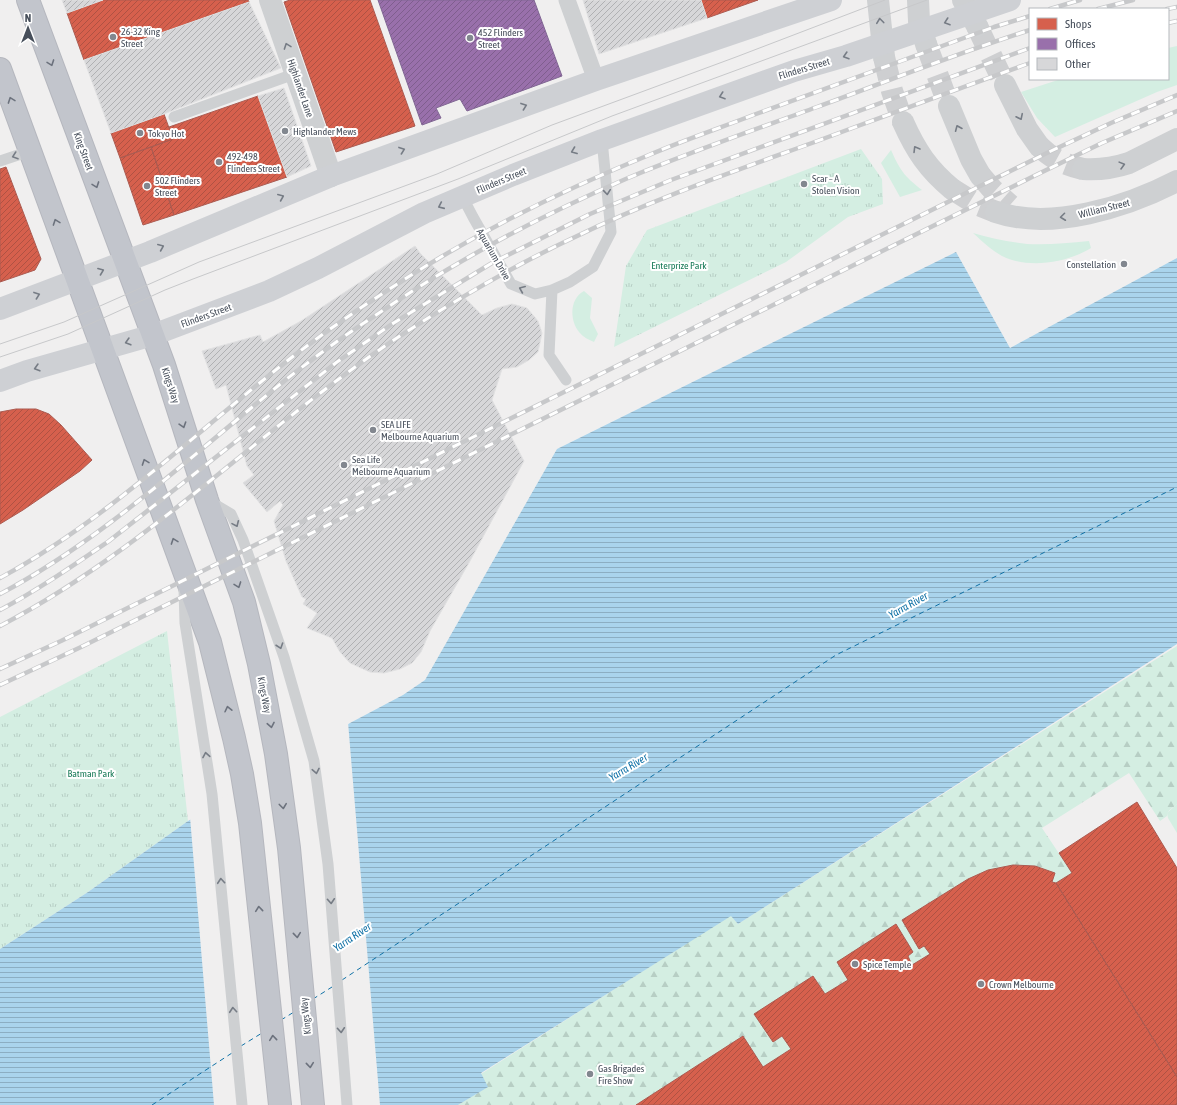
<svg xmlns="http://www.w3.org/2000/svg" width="1177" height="1105" viewBox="0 0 1177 1105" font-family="'Asap Condensed',sans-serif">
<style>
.green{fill:#d4eee2}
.forest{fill:url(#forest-firs)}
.park{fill:url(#park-tufts)}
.water{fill:url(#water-rules)}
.pier{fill:#f0efef}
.shops{fill:url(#shops-hatch);stroke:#ab5b51}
.offices{fill:url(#offices-hatch);stroke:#806693}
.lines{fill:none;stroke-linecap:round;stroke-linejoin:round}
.ferry{stroke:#1071a6;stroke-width:1;stroke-dasharray:5 4;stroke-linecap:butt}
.building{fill:url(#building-hatch);stroke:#e1e1e2}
.tertiary-tunnel{stroke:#cecfd1;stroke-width:22;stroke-dasharray:22 11;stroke-linecap:butt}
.trunk-casing{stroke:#b5b7be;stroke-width:24}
.service{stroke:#ced0d2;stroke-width:11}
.pedestrian{stroke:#ced0d2;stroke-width:17}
.minor{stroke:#ced0d2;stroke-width:22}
.tertiary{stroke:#ced0d2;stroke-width:22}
.secondary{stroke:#ced0d4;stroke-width:22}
.trunk{stroke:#c2c5cc;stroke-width:22}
.tram{stroke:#c7c8ca;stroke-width:1}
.rail-casing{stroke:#c7c8ca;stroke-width:4.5}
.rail{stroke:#fff;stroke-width:3;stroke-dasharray:9;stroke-linecap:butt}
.oneway{stroke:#767c85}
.oneway2{stroke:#6c727d}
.poi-dot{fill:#82878f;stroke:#fff;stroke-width:1.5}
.labels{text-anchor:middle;stroke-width:4;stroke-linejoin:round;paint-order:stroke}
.poi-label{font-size:10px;fill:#474f5b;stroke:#fff;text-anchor:start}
.street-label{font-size:10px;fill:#474f5b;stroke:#fff}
.park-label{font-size:10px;fill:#197b58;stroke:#fff}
.water-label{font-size:11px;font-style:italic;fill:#1071a6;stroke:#fff}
</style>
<defs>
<pattern id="forest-firs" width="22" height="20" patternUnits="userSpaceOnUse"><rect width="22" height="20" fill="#d4eee2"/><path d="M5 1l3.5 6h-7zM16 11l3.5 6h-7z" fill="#b7cec4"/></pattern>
<pattern id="park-tufts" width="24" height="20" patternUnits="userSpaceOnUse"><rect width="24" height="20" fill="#d4eee2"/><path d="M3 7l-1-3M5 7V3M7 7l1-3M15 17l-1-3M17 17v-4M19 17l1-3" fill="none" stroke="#b7cec4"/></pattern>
<pattern id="water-rules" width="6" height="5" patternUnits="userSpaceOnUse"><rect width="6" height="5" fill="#aad4ec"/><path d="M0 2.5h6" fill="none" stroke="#8caec2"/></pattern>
<pattern id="shops-hatch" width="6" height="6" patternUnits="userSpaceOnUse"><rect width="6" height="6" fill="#d6604d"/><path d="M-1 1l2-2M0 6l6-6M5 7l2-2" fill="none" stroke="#af5243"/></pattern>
<pattern id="offices-hatch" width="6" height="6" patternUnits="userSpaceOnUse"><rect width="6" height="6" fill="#9970ab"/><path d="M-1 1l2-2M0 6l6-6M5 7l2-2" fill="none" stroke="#7f5e8e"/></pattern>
<pattern id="building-hatch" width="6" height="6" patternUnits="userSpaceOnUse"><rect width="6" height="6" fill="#d7d7d9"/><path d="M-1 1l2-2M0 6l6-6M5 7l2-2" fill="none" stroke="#b0b1b3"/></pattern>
</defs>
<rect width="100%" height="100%" fill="#f0efef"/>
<!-- green -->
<path class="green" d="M 1177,46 L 1177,85 L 1157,92 L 1055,137 L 1037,118 L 1021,92 L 1061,79 L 1168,79 L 1168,48 Z
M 891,150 C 900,170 904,176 922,190 L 900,197 L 881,163 Z
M 973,233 C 990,238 1009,242 1027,244 C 1048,245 1068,243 1089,241 L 1091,248 C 1067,263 1028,269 1002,256 C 991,250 982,241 973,233 Z
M 584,291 L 592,298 L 590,318 L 598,334 L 594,342 C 589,340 583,337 579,332 C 569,320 570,298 584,291 Z
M 1177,804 L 1177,833 L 1168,818 L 1167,813 Z"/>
<!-- forest -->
<path class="forest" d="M 1177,646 L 1177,804 C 1173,808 1167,810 1167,816 L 1160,821 L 1129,773 L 1042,828 L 1072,873 L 1056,883 L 1052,882 L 1055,873 L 1035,866 L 1013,865 L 988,870 L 968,879 L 902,920 L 919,949 L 924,946 L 930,954 L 912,965 L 908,956 L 913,952 L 896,925 L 848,980 L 825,994 L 813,976 L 754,1014 L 773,1042 L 782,1036 L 791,1049 L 763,1067 L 743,1036 L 636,1105 L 458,1105 L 487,1087 L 481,1074 L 731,915 L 738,924 Z"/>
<!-- park -->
<path class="park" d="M 861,149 L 882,179 L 883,204 L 848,217 L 786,262 L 614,347 L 626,266 L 647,230 Z
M 167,631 L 188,821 L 88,892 L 0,949 L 0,717 Z"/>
<!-- water -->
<path class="water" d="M 956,252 L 1010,348 L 1177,258 L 1177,644 L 738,924 L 731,916 L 481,1073 L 488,1087 L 458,1105 L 0,1105 L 0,949 L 88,892 L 188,821 L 350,723 L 403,695 L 425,680 L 557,449 Z"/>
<!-- pier -->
<path class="pier" d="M 348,722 L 380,1105 L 214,1105 L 190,817 Z"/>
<!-- shops -->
<path class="shops" d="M 103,0 L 248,0 L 249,2 L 84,60 L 67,13 Z
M 290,0 L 370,0 L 415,126 L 336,152 L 284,2 Z
M 701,0 L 758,0 L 707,18 Z
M 258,96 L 287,177 L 174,215 L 151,147 L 173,139 L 169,127 Z
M 164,114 L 173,139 L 120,158 L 111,133 Z
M 151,147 L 174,215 L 143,225 L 120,158 Z
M 6,167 L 41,259 L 35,270 L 0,282 L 0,169 Z
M 16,409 L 36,409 L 49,414 L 61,425 L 92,460 L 80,471 L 23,510 L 0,524 L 0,412 Z
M 1137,802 L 1177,868 L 1177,1077 L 1056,883 L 1072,873 L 1059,853 Z
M 1013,865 L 1035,866 L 1055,873 L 1052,882 L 1056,883 L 1177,1077 L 1177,1105 L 636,1105 L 743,1036 L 763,1067 L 791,1049 L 782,1036 L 773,1042 L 754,1014 L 813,976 L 825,994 L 848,980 L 837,962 L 896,924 L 913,952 L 908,956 L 912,965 L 930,954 L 924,946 L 919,949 L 902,920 L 968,879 L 988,870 Z"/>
<!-- offices -->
<path class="offices" d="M 378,0 L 534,0 L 562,76 L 467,111 L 460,99 L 436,108 L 441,118 L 422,125 Z"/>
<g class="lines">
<!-- ferry -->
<path class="ferry" d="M 342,980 L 836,655 L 1177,487
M 313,999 L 332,987
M 281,1020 L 294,1012
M 241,1046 L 262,1033
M 152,1105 L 232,1053"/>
</g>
<!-- building -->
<path class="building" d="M 62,0 L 103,0 L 67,13 Z
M 583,0 L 701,0 L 707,18 L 599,54 Z
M 249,2 L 281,68 L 164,114 L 111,133 L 84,60 Z
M 284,88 L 311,166 L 287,177 L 258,96 Z
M 415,246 L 420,253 L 482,315 L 497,308 L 512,304 L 527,308 L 538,321 L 542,333 L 538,352 L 529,360 L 517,367 L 502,369 L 492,400 L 524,461 L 470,561 L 430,631 L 421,652 L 412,663 L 400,669 L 384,673 L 370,672 L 350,663 L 340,652 L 332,638 L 307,628 L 317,613 L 303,604 L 306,599 L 302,597 L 286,561 L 274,521 L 283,505 L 280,501 L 267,512 L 243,483 L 254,475 L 247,466 L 226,385 L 216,389 L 202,351 L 260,335 L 263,342 L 301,321 Z"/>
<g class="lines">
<!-- tertiary-tunnel -->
<path class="tertiary-tunnel" d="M 977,26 L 1005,85
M 926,44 L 949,106
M 884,57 L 892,91 L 903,122
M 1039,146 C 1052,159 1066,165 1083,169
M 980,175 L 992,189 L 1010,205
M 952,189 L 976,204 L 996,212"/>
<defs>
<path id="trunk" d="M 28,0 L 164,365 L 207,500 L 244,602 L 259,664 L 276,754 L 289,848 L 313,1105
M 0,69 L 210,642 L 234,738 L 242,774 L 250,823 L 280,1105"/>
</defs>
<!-- trunk casing -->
<use href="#trunk" class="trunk-casing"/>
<!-- service -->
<path class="service" d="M 174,117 L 297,73
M 0,161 L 30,151
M 462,196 L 473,217 L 511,284 L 535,294 L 552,290 L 570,282 L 593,267 L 611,232 L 602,140
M 552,290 L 549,355 L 566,380
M 209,501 L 231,514 L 243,540 L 284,657 L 314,761 L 328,864 L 347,1105
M 184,589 L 185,623 L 212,794 L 242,1105"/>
<!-- pedestrian -->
<path class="pedestrian" d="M 567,0 L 596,80"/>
<!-- minor -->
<path class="minor" d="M 270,0 L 331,176"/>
<!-- tertiary -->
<path class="tertiary" d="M 878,0 L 884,57
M 918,0 L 919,21 L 926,44
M 963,0 L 977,26
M 1005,85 L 1027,129 L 1039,146
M 949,106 L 971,159 L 980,175
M 903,122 C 916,151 928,169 952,189
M 1083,169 C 1099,170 1114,168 1129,163 L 1177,139
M 996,212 C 1051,231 1127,207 1177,181"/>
<!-- secondary -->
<path class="secondary" d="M 0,309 L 150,252 L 331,176 L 596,80 L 831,0
M 0,381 L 27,371 L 153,335 L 269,291 L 318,268 L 424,213 L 513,175 L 602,140 L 794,71 L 846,56 L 1010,0"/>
<!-- trunk -->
<use href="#trunk" class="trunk"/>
<!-- tram -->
<path class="tram" d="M 0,344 L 64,322 L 199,262 L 437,174 L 552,125 L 736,57 L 885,0
M 0,357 L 68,334 L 165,290 L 193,279 L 458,179 L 612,116 L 927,0"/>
<defs>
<path id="rail" d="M 1050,9 L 1080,0
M 1098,9 L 1133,0
M 1167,9 L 1177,7
M 1168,23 L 1177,21
M 0,578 C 98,525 180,447 267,377 C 305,346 346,317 388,290 C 470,236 558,192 649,155 C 684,140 720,128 756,114 C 835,85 915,56 994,27 L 1030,16
M 0,594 C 98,542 181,465 267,395 C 303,365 342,337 382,311 C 459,259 542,215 628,178 C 690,152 754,130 817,107 C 888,81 958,53 1030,30
M 0,610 C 38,590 74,565 109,541 L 337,362 L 392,324 L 492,263 L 590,214 L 671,180 L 1030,48
M 0,626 C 152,547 270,418 414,327 C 466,294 519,263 575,237 C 651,200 732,172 812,143 C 885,116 957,89 1030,63
M 0,669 L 61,641 L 1051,151 L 1111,123 L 1177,95
M 0,685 L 79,648 L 1034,176 L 1102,143 L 1177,111"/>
</defs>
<!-- rail casing -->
<use href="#rail" class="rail-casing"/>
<!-- rail -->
<use href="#rail" class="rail"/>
</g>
<!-- one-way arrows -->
<defs><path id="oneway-chevron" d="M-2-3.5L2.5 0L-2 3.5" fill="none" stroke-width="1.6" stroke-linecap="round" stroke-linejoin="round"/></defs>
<g class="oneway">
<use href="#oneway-chevron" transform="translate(880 21) rotate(-97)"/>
<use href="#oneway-chevron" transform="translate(947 22) rotate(161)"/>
<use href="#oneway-chevron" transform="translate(287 46) rotate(-110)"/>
<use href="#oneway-chevron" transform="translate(846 56) rotate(163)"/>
<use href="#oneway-chevron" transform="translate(722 96) rotate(161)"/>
<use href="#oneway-chevron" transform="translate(524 106) rotate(-20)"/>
<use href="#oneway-chevron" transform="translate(1020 117) rotate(64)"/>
<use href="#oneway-chevron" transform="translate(958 128) rotate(-113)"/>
<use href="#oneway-chevron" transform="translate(916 149) rotate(-121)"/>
<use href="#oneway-chevron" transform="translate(402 150) rotate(-20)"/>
<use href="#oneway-chevron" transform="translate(574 151) rotate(159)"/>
<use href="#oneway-chevron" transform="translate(15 156) rotate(161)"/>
<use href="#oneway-chevron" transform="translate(1122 165) rotate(-15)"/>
<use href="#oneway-chevron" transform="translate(607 192) rotate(84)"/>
<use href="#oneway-chevron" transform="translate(281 197) rotate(-23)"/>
<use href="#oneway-chevron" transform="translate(441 206) rotate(156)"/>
<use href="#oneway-chevron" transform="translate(1063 217) rotate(173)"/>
<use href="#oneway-chevron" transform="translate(161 247) rotate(-23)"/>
<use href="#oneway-chevron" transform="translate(101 271) rotate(-21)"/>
<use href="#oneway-chevron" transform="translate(522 289) rotate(-157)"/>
<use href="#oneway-chevron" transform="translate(37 295) rotate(-20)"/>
<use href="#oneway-chevron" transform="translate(128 342) rotate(164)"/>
<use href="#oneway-chevron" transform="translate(37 368) rotate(164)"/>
<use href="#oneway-chevron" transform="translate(236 524) rotate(66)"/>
<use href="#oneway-chevron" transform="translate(280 646) rotate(71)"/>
<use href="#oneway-chevron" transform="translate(206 755) rotate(-100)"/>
<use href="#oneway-chevron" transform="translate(316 771) rotate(79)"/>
<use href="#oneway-chevron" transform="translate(221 881) rotate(-95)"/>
<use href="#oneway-chevron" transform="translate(331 901) rotate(86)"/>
<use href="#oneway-chevron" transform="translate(233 1010) rotate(-95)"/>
<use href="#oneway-chevron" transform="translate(341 1030) rotate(86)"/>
</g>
<g class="oneway2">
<use href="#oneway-chevron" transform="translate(51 63) rotate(70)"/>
<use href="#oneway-chevron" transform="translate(11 100) rotate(-110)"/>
<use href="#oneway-chevron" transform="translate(96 185) rotate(70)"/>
<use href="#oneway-chevron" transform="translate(56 222) rotate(-110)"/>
<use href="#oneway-chevron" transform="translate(183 425) rotate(72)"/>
<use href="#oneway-chevron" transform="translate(145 462) rotate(-110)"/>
<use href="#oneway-chevron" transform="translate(174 541) rotate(-110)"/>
<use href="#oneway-chevron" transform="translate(238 585) rotate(70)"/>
<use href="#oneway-chevron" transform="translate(228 709) rotate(-103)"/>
<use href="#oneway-chevron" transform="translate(271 725) rotate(79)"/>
<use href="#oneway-chevron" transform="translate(283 806) rotate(83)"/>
<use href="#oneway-chevron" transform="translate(259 909) rotate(-96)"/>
<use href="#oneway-chevron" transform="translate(297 935) rotate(84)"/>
<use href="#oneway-chevron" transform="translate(273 1038) rotate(-96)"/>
<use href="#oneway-chevron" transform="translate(310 1065) rotate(84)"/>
</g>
<!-- markers -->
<g class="poi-dot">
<circle cx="113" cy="37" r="4"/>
<circle cx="470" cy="38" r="4"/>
<circle cx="285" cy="131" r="4"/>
<circle cx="140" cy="133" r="4"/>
<circle cx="219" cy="162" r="4"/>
<circle cx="804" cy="184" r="4"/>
<circle cx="147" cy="186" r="4"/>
<circle cx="1124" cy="264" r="4"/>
<circle cx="373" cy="430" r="4"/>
<circle cx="344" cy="465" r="4"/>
<circle cx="855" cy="964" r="4"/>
<circle cx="981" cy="984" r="4"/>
<circle cx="590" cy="1074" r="4"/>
</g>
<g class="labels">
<!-- poi labels -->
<g class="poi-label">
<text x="121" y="35">26-32 King<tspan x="121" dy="12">Street</tspan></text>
<text x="478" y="36">452 Flinders<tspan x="478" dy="12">Street</tspan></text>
<text x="293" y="135">Highlander Mews</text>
<text x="148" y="137">Tokyo Hot</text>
<text x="227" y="160">492-498<tspan x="227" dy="12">Flinders Street</tspan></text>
<text x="812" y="182">Scar – A<tspan x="812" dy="12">Stolen Vision</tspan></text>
<text x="155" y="184">502 Flinders<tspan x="155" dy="12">Street</tspan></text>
<text x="1116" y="268" text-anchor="end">Constellation</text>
<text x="381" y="428">SEA LIFE<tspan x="381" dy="12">Melbourne Aquarium</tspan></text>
<text x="352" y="463">Sea Life<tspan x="352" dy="12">Melbourne Aquarium</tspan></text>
<text x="863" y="968">Spice Temple</text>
<text x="989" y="988">Crown Melbourne</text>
<text x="598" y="1072">Gas Brigades<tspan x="598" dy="12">Fire Show</tspan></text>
</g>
<!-- street labels -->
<g class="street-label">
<text transform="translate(804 68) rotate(-17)" y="4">Flinders Street</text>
<text transform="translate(301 88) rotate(71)" y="4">Highlander Lane</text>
<text transform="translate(84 151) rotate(70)" y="4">King Street</text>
<text transform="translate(501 180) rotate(-23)" y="4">Flinders Street</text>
<text transform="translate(1104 208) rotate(-14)" y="4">William Street</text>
<text transform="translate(494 254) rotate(60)" y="4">Aquarium Drive</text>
<text transform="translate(206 315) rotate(-20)" y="4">Flinders Street</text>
<text transform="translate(171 385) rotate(72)" y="4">Kings Way</text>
<text transform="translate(265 695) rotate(79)" y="4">Kings Way</text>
<text transform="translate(305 1016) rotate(-96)" y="4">Kings Way</text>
</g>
<!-- park labels -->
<g class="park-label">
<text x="679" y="269">Enterprize Park</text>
<text x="91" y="777">Batman Park</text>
</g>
<!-- water labels -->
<g class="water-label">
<text transform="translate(908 605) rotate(-29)" y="4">Yarra River</text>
<text transform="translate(628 767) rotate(-31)" y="4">Yarra River</text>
<text transform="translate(352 937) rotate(-34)" y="4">Yarra River</text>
</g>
</g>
<!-- legend -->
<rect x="1029" y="8" width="140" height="72" fill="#ffffff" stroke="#b5b9bd"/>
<rect x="1037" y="18" width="20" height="12" fill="#d6604d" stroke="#b5b9bd"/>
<text x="1065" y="28" font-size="12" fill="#474f5b">Shops</text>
<rect x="1037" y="38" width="20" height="12" fill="#9970ab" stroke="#b5b9bd"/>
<text x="1065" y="48" font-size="12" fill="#474f5b">Offices</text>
<rect x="1037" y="58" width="20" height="12" fill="#d7d7d9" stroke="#b5b9bd"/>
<text x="1065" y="68" font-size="12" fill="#474f5b">Other</text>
<!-- north arrow -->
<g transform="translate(28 28)" stroke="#ffffff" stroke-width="3" paint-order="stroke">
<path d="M0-3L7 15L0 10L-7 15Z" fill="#474f5b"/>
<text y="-6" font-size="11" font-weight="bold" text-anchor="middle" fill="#474f5b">N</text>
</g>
</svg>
